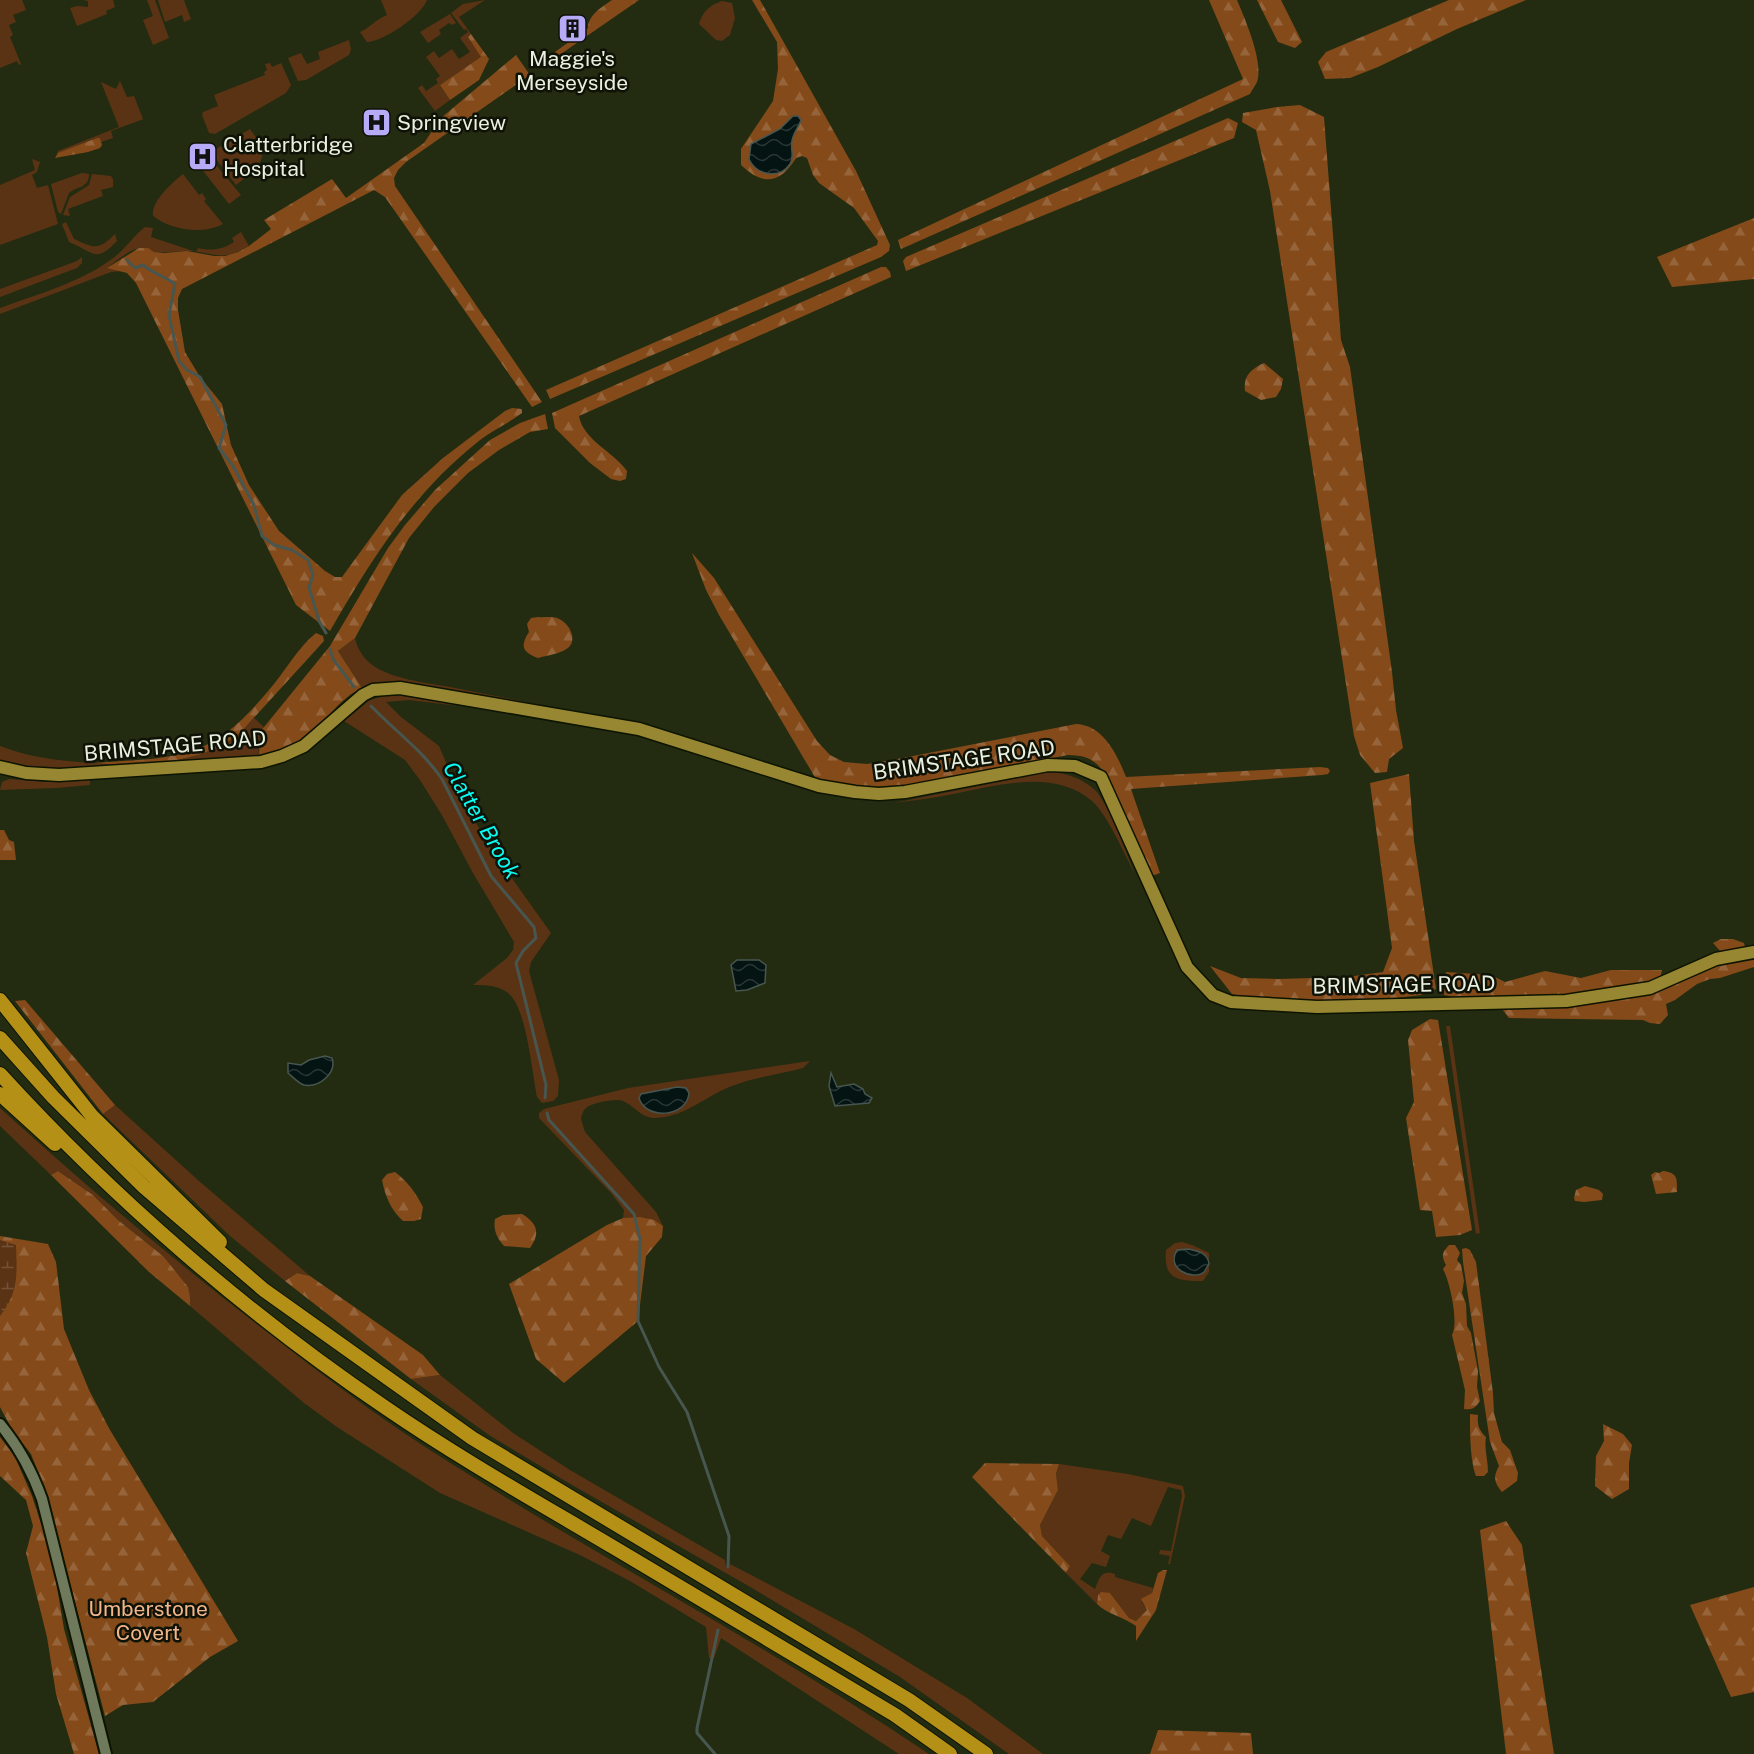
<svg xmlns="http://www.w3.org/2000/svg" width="1754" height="1754" viewBox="0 0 1754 1754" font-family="'Public Sans',sans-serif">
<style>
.green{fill:#5a3314}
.forest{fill:url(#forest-firs)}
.wetland{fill:url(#wetland-marsh)}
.water{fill:url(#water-waves);stroke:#485650;stroke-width:1.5}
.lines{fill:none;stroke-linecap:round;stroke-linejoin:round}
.stream{stroke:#485650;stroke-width:3}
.secondary-casing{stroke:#0d1400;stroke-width:14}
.primary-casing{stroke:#0d1400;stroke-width:15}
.highway-casing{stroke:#0d1400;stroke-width:16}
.secondary{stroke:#6f795b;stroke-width:10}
.primary{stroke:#988732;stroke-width:12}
.highway{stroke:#b49016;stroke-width:14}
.labels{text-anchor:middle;stroke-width:5;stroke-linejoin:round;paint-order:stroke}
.poi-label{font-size:21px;fill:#eaf0e0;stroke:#0f1207;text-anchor:start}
.street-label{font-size:21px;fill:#eaf0e0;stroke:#0f1207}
.park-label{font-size:21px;fill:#f3b68a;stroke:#0f1207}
.water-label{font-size:22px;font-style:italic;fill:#08fdf4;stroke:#0f1207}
</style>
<defs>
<pattern id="forest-firs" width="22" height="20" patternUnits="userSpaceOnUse" patternTransform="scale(1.5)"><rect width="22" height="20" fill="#844a19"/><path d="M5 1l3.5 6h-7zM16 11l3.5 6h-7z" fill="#96643a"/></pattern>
<pattern id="wetland-marsh" width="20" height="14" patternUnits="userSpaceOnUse" patternTransform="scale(1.5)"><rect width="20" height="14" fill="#5a3314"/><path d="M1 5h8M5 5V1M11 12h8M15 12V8" fill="none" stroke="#725136"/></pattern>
<pattern id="water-waves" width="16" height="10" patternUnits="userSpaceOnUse" patternTransform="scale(1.5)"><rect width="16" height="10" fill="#031413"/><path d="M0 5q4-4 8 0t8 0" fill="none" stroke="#283635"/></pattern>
</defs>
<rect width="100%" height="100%" fill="#232c11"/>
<!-- green -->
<path class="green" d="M 0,0 L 22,0 L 26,10 L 13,15 L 16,22 L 9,25 L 13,35 L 10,37 L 21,64 L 19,65 L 17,61 L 0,68 Z
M 83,0 L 113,0 L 115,7 L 106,11 L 107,14 L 77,26 L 70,8 L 77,6 L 88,7 L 88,1 Z
M 147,0 L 155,0 L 169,38 L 153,45 L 143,20 L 153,16 Z
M 158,0 L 184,0 L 191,19 L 184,22 L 182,15 L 165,22 Z
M 381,0 L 427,0 C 422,15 383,42 367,42 L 360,32 C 371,27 376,19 387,15 Z
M 485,0 L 459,17 L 471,34 L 468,37 L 482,57 L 440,85 L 450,100 L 435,111 L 418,88 L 422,85 L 426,91 L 438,83 L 436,79 L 440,76 L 426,57 L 434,51 L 439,58 L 452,49 L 459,59 L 470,52 L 460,38 L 468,32 L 466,29 L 464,30 L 451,13 L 463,4 Z
M 722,1 L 732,3 L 735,18 L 730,35 L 722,41 L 716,40 L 699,24 C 702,12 710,5 722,1 Z
M 450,14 L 456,23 L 452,25 L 449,23 L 439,30 L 441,34 L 428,43 L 420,32 Z
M 349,40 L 351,49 L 349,55 L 306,80 L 298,81 L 288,58 L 301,53 L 307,64 L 320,59 L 318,52 Z
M 270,63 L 272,67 L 281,63 L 291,85 L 286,93 L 215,134 L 209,133 L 202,115 L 203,112 L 218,106 L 214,95 L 265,75 L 264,72 L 267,70 L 265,64 Z
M 120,81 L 127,97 L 134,96 L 143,119 L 141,120 L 111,131 L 113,138 L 101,142 L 100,138 L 97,138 L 57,154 L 58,151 L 119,127 L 101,82 L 116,89 Z
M 250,129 C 253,134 259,140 261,146 C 268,163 248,176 236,185 L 216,159 L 212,160 L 241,195 L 229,204 L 197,163 L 201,158 Z
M 32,159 L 40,162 L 37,172 L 32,175 L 37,188 L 48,185 L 58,224 L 0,245 L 0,185 L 35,170 Z
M 82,173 L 89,174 C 89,188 78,186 69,193 L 61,214 L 58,212 L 51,184 Z
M 92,174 L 111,176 L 113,179 L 113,187 L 101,190 L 103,196 L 68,209 L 70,216 L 63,215 L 70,197 L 89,185 Z
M 183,174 L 199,195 L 202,193 L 206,199 L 204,201 L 223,224 C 202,235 171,230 153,216 C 151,201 172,183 183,174 Z
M 66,222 L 74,239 C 94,248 98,251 115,234 L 117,241 C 95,264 94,252 69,242 L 62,224 Z
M 145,227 L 153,228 L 151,237 L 196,252 L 198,248 C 212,251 222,250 234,242 L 232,238 L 241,232 L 249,246 C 219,263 217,252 188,251 C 177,251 166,253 154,252 C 138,240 121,258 108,267 L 121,271 L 111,272 L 0,314 L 0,308 C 38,294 79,283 112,259 C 125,250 133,236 145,227 Z
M 82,257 L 82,263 L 77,268 L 0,297 L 0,289 L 77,261 Z
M 355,638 C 357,648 363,658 371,664 C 390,679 427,683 450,687 C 481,693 511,699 541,705 L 541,707 L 399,684 L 375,684 L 362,688 L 338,651 Z
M 391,694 L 405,694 L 459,706 L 409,700 L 386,702 L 401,717 L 439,746 L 459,793 L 491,849 L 551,933 L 531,962 L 529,971 L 559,1080 L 558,1096 L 553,1101 L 542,1103 L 537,1097 C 532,1072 527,1016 512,997 C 502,985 487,985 473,985 L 507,958 L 513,950 L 514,942 L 473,873 L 443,817 L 420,780 L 405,760 L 344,721 L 370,700 Z
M 254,718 L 264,727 C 257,736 258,746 259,756 L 163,764 C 202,754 226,750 254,718 Z
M 0,746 C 43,763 88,762 133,766 C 89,769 43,775 0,760 Z
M 1047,772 C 1064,772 1082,778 1095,790 C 1109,804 1127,856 1136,876 C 1125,856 1108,815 1092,801 C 1053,768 997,786 953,794 C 934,798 914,800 894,803 Z
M 9,779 L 47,782 L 90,780 L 90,785 L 56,788 L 0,790 L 2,782 Z
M 1446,1026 L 1450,1026 L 1480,1233 L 1476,1234 Z
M 810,1061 L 803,1068 C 781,1074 757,1077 735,1085 C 707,1094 687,1117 655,1118 C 641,1118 635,1106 623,1101 C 615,1098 594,1103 587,1107 C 583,1110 582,1114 581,1119 L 585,1132 L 656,1212 L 663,1226 C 650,1217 639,1217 623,1218 L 624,1210 L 611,1193 L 539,1118 L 539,1113 L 544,1109 L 628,1088 Z
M 115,1105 L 199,1181 L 310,1276 L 297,1273 L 285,1281 L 230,1236 L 103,1114 Z
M 0,1108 C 90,1190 183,1268 280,1342 C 320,1373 361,1404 404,1433 C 575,1546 759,1639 929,1754 L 899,1754 L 721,1638 L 714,1658 L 709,1658 L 706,1627 L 630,1581 L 582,1556 L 440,1493 L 337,1427 L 304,1403 L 190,1306 L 190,1297 L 163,1256 L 118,1220 L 93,1195 L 58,1171 L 51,1175 L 0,1126 Z
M 1182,1242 L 1192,1245 L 1209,1253 L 1209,1261 L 1207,1256 L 1175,1252 L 1173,1260 L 1204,1272 L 1209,1264 L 1209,1272 L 1203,1281 C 1177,1281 1163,1279 1166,1250 L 1175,1243 Z
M 440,1375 L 513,1433 L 570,1470 L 725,1560 L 726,1567 L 730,1567 L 730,1564 L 854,1629 L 967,1698 L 1043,1754 L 1009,1754 L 900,1677 L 752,1588 L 567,1482 L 489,1435 L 411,1379 Z
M 1059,1464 L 1128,1474 L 1183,1486 L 1185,1496 L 1170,1564 L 1168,1564 L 1170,1556 L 1159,1554 L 1160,1550 L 1171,1551 L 1182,1496 L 1181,1490 L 1168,1487 L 1151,1526 L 1132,1518 L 1121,1539 L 1108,1535 L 1101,1551 L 1110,1556 L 1106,1567 L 1092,1563 L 1080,1579 L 1095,1589 C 1100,1577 1101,1570 1115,1574 L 1115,1577 L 1153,1588 L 1152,1593 L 1142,1602 L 1147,1610 L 1136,1621 L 1129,1618 L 1110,1593 L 1098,1595 L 1097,1604 L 1066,1573 L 1070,1566 L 1042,1536 L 1040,1525 L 1058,1490 L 1056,1475 Z"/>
<!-- forest -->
<path class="forest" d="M 612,0 L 639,0 L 558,56 L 555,52 L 588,28 C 588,15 602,7 612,0 Z
M 752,0 L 760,0 L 856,171 L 890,245 L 889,251 L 881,257 L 550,399 L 546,390 L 877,245 L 878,241 L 854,208 L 819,183 L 813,175 L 807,158 L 802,156 L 796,158 C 780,184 763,186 741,165 L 741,149 L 773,101 L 778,69 L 777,42 Z
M 1209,0 L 1237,0 C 1245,19 1264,62 1257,82 C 1255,86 1252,90 1250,94 L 901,249 L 898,240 L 1243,79 Z
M 1257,0 L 1281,0 L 1302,42 L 1295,48 L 1278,42 Z
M 1449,0 L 1526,0 L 1457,29 L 1378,67 L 1350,78 L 1325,79 L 1318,62 L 1326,52 Z
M 471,34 L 489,59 L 479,80 L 450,100 L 440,85 L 481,57 L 468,37 Z
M 516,55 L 530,75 L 406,162 L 398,170 L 394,178 L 395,186 L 542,402 L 532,407 L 385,197 L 374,190 L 182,289 L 178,298 L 178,310 L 185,352 L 200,377 L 222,404 L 231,445 L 249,485 L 279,531 L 325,571 L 335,577 L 342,577 L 402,495 L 443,458 L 505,411 L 512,408 L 522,409 L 522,413 C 509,423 493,430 480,440 C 413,493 372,558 330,631 L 296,605 L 136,283 L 127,273 L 107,268 L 139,248 L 148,248 L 154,252 L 164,253 L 187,251 L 214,256 L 225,256 L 238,252 L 249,246 L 271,229 L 264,220 L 332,179 L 346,198 L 424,143 L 441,118 Z
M 1300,105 L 1324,117 L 1341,340 L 1350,367 L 1392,672 L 1396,710 L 1403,748 L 1389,759 L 1387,772 L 1375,773 L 1360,755 L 1354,736 L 1270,191 L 1256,130 L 1242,122 L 1243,113 L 1277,107 Z
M 1228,118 L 1238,123 L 1234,138 L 906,271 L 903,261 L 906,257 Z
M 97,138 L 100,138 L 102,145 L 100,148 L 88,152 L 55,158 L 58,153 Z
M 1754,218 L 1754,279 L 1672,287 L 1657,257 Z
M 881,267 L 886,267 L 890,272 L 891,277 L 579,416 C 583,440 614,452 627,471 L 626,479 L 620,481 L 611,479 L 590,463 L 555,428 L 552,413 Z
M 1264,363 L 1283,379 L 1281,389 L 1276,397 L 1261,400 L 1245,391 C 1243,376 1251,369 1264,363 Z
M 545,414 L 548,429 L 530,432 L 499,450 L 468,473 L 434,507 L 409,538 L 355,638 L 338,651 L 362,688 C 341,697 328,719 310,734 C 295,745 276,751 259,756 L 260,732 L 330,646 L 388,548 L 405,525 L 435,490 L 490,440 L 520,423 Z
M 692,553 L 714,578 L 817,741 L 830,755 L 844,762 L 867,764 L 903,758 L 1076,724 C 1103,725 1117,754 1126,777 L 1320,767 L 1328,768 L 1330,771 L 1328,774 L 1322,775 L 1131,789 L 1160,873 L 1152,876 L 1105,773 C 1092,758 1088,756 1068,755 L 903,786 L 871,787 L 845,786 L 816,779 L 719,615 L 706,590 Z
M 538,617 C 544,618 551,616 557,618 C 563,620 569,626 571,632 C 579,653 550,654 538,658 C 522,652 520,646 529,632 L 527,624 L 531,618 Z
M 316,633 L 323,636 L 324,641 L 241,732 L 222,746 L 201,754 L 163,764 L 133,766 L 94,763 C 127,760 163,761 194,750 C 225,740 249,714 269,690 C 284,673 298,647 316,633 Z
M 1409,774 L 1414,841 L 1436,989 L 1421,995 L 1388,999 L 1345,1001 L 1253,999 L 1232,994 L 1210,966 L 1241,978 L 1278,979 L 1347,977 L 1383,972 L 1392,948 L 1370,783 Z
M 0,830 L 4,830 L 9,840 L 14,842 L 16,860 L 0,860 Z
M 1721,939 L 1733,939 L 1744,943 L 1747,955 L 1754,949 L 1754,967 L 1720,978 L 1710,979 L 1697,984 L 1675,1000 L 1666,1004 L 1668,1015 L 1660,1024 L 1650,1023 L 1643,1020 L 1509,1018 L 1499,1005 L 1444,995 L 1446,972 L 1491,975 L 1505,982 L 1545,971 L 1581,978 L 1611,970 L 1662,970 L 1658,988 L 1722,961 L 1721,952 L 1713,943 Z
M 25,1000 L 115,1105 L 103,1114 L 15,1001 Z
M 1430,1019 L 1438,1020 L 1472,1230 L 1460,1235 L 1436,1237 L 1432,1211 L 1420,1210 L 1406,1118 L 1414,1102 L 1408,1040 L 1412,1030 Z
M 58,1171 L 93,1195 L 118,1220 L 163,1256 L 188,1287 L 190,1297 L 190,1306 L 149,1272 L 51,1175 Z
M 1663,1171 C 1678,1173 1677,1178 1677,1192 L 1656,1194 L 1651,1175 L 1655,1172 L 1659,1173 Z
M 395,1172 C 408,1182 416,1193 423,1207 L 421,1219 L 414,1221 L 403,1221 C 391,1210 385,1196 382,1180 L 387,1174 Z
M 1585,1186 L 1599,1190 L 1603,1194 L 1602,1200 L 1584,1202 L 1575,1201 L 1574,1198 L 1576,1190 Z
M 522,1214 C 537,1223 541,1233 530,1248 L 504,1246 C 497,1238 493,1230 495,1219 L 503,1215 Z
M 640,1217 L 654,1220 L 663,1226 L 662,1237 L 646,1256 L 638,1321 L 564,1383 L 536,1359 L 509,1284 L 607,1225 L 623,1218 Z
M 0,1236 L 48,1244 L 56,1262 L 64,1329 L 89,1390 L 110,1430 L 238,1641 L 210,1657 L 153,1702 L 123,1705 L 105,1716 L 46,1492 L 31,1454 L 13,1431 L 0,1407 Z
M 1449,1245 L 1455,1245 L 1460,1253 L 1457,1260 L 1461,1265 L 1464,1281 L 1462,1293 L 1466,1304 L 1467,1326 L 1471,1333 L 1478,1371 L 1477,1387 L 1480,1401 C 1475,1408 1473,1410 1464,1409 L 1465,1390 L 1452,1335 C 1459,1323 1450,1282 1443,1269 L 1446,1265 C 1441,1255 1442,1253 1449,1245 Z
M 1466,1248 L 1470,1250 L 1476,1262 L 1493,1393 L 1494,1413 L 1502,1442 L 1510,1450 L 1518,1473 L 1517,1481 L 1502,1492 C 1494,1482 1493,1477 1499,1466 L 1490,1442 L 1463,1262 L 1462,1249 Z
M 297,1273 L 310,1276 L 423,1355 L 440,1375 L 411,1379 L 285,1281 Z
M 1470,1414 L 1478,1415 C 1477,1425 1479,1430 1486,1437 C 1484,1449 1488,1460 1488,1472 L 1484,1476 L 1476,1476 C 1470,1460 1470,1432 1470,1414 Z
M 1603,1424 L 1623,1434 L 1632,1445 L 1629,1463 L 1629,1489 L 1612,1499 L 1595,1486 L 1596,1456 L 1604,1441 Z
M 0,1437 L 15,1457 L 32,1496 L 52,1557 L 64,1629 L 99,1754 L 74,1754 L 56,1694 L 47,1637 L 26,1553 L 33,1526 L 26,1500 L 0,1476 Z
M 985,1463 L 1059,1464 L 1056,1474 L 1058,1490 L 1040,1525 L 1042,1536 L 1070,1566 L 1066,1573 L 972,1477 Z
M 1506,1521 L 1522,1545 L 1554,1754 L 1506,1754 L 1480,1530 Z
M 1163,1570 L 1167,1570 L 1156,1610 L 1136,1641 L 1136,1626 C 1124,1617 1107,1614 1097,1604 L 1098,1595 L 1101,1592 L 1110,1593 L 1129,1618 L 1136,1621 L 1147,1610 L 1141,1599 L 1152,1593 L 1158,1573 Z
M 1754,1587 L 1754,1692 L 1731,1697 L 1690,1605 Z
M 1158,1730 L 1251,1733 L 1253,1754 L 1150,1754 Z"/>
<!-- wetland -->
<path class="wetland" d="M 0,1240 L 16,1245 C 17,1274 19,1292 0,1316 Z"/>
<!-- water -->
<path class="water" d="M 793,116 L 798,116 L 801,120 C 799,127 793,133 792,141 C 790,149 795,156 790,164 C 779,180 756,175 749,159 L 751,144 L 780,129 Z
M 737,960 L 759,960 L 766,965 L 765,983 L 747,990 L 736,991 L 731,965 Z
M 325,1056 L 332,1058 C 337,1073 319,1088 304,1085 C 298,1083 293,1077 288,1073 L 288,1063 L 301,1065 L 309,1060 Z
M 831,1073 L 837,1087 L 854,1084 L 863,1089 L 865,1094 L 872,1098 L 869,1103 L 835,1106 L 829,1086 Z
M 677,1087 L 686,1088 L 689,1093 C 687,1118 645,1120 639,1098 L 641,1094 Z
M 1188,1249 C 1198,1251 1208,1253 1209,1264 C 1208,1265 1205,1271 1204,1272 C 1193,1281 1165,1269 1177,1250 Z"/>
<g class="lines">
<!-- stream -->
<path class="stream" d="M 127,260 L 135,268 L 143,265 C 154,274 164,276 175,284 L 169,315 L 179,361 L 187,370 L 200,377 L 226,425 L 219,448 L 233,466 L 254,505 L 262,536 L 274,545 L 292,550 L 308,560 L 313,575 L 309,587 L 319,621 L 326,633
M 330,649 L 333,659 L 354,687
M 371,706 C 396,732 421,749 442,779 L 491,876 L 534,927 L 536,938 L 523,951 L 516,963 L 546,1085 L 545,1098
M 547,1113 L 549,1120 L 634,1214 L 640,1239 L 638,1321 L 659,1367 L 687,1412 L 729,1536 L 728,1567
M 715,1754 L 697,1733 L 697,1728 L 718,1630"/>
<defs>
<path id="secondary" d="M 0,1424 C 19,1447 32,1471 42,1499 L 106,1754"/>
<path id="primary" d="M 0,767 L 26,773 L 59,775 L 261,762 L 282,756 L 304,746 L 363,695 L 373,690 L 400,688 L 639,729 L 819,786 L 855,792 L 879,794 L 905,792 L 1048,765 L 1075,766 L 1101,777 L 1187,967 L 1213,995 L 1231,1002 L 1317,1007 L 1566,1001 L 1650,988 L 1716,959 L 1754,952"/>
<path id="highway" d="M 0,1000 L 92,1116 L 220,1242
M 0,1038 L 53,1097 L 144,1187 L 264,1290 L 472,1438 L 909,1700 L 986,1754
M 0,1074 C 113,1198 247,1314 386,1408 C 459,1458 537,1502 613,1547 C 707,1603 801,1659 895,1715 L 950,1754
M 0,1094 L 55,1144"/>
</defs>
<!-- secondary casing -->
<use href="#secondary" class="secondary-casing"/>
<!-- primary casing -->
<use href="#primary" class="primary-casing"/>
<!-- highway casing -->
<use href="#highway" class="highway-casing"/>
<!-- secondary -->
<use href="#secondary" class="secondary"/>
<!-- primary -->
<use href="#primary" class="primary"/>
<!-- highway -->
<use href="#highway" class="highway"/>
</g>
<!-- icons -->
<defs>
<symbol id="building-square" viewBox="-11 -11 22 22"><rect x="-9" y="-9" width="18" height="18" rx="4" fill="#b7abf8" stroke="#0f1207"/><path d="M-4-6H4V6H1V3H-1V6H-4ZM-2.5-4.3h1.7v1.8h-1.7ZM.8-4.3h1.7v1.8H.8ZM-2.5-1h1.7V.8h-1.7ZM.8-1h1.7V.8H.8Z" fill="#111"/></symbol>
<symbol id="hospital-square" viewBox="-11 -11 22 22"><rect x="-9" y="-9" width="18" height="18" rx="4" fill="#b7abf8" stroke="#0f1207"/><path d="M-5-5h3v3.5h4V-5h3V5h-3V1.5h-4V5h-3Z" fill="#111"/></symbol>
</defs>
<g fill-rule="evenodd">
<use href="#building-square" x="556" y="12" width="33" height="33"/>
<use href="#hospital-square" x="360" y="106" width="33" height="33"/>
<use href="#hospital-square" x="186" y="140" width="33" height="33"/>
</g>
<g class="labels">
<!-- poi labels -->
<g class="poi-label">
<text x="572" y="66" text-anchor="middle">Maggie's<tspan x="572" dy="24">Merseyside</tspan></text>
<text x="397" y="130">Springview</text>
<text x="223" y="152">Clatterbridge<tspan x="223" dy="24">Hospital</tspan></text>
</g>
<!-- street labels -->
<g class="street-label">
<text transform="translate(175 746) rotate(-5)" y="7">BRIMSTAGE ROAD</text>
<text transform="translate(964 760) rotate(-8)" y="7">BRIMSTAGE ROAD</text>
<text transform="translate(1404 985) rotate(-1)" y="7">BRIMSTAGE ROAD</text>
</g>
<!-- park labels -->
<g class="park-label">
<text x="148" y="1616">Umberstone<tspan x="148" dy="24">Covert</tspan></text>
</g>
<!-- water labels -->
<g class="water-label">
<text transform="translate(482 820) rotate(60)" y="8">Clatter Brook</text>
</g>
</g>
</svg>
